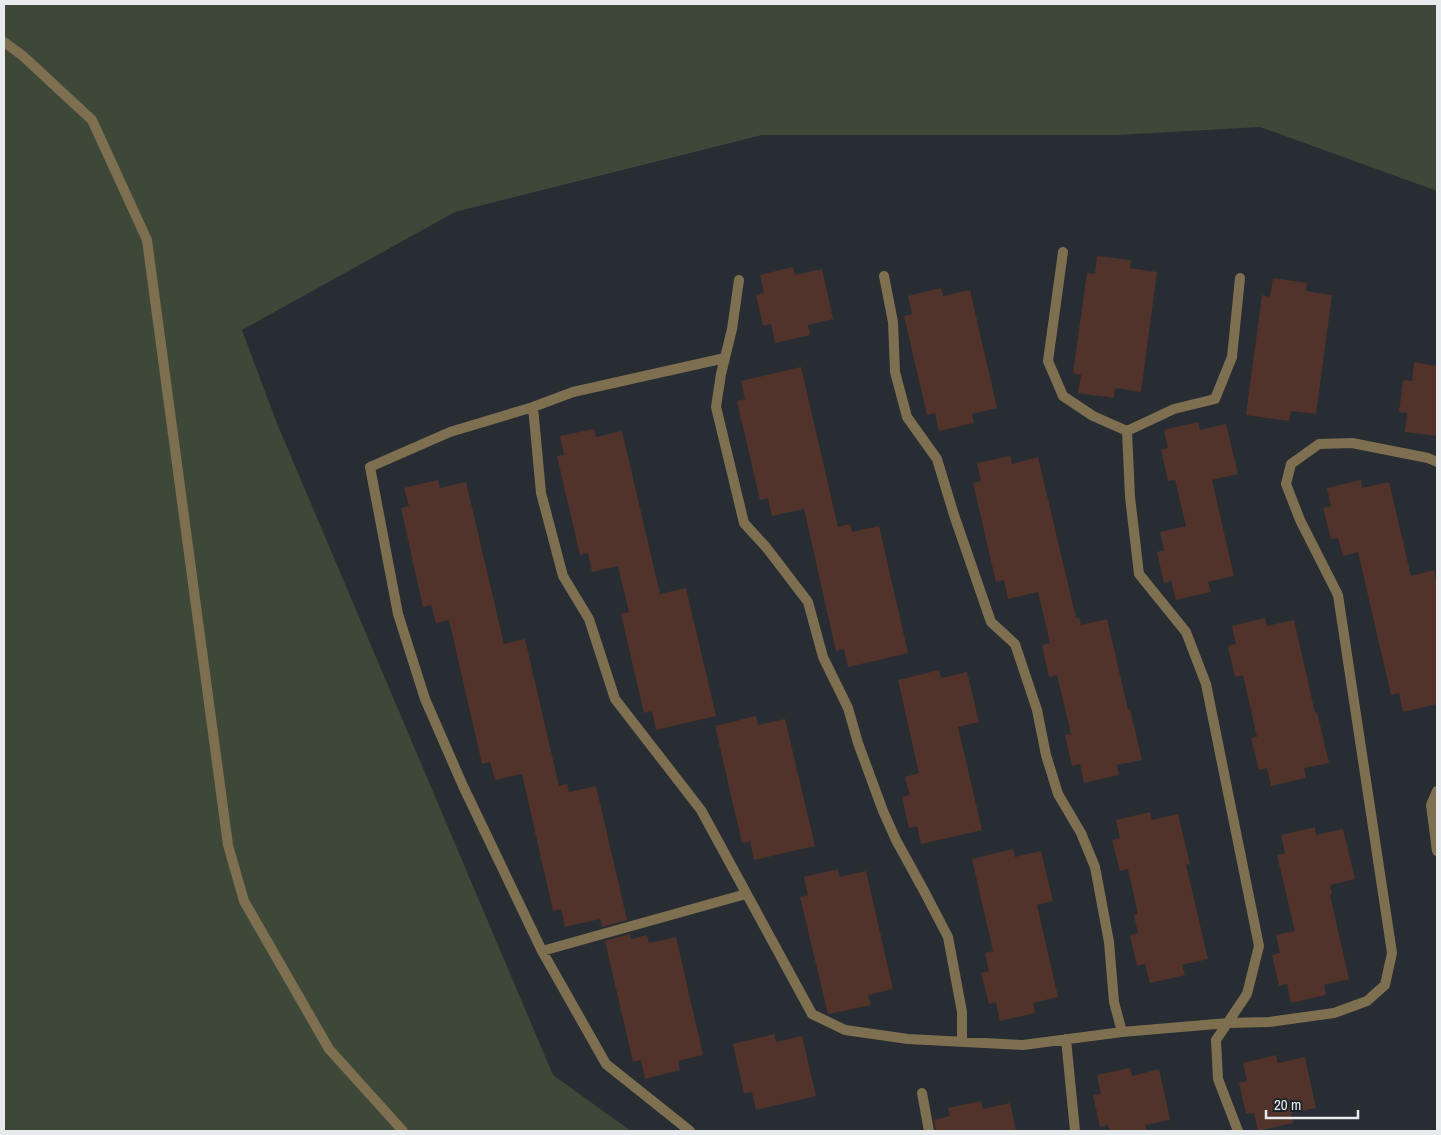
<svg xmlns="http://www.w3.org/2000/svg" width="1441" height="1135" viewBox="0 0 1441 1135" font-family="'Archivo Narrow',sans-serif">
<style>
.green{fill:#3d4839}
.building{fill:#51332c}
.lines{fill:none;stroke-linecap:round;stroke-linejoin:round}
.service{stroke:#7d6f50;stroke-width:10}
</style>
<rect width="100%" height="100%" fill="#272d32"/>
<!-- green -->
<path class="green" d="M 4,4 L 1437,4 L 1437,191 L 1260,127 L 1118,135 L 762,135 L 455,212 L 242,330 L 276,421 L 553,1075 L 631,1131 L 6,1131 L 4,1122 Z"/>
<!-- building -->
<path class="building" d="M 1097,256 L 1131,260 L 1130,268 L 1157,272 L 1141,392 L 1115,388 L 1114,398 L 1078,393 L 1081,375 L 1073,373 L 1087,273 L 1095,274 Z
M 793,267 L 795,275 L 822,269 L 833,319 L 808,325 L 810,335 L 775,343 L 771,324 L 763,326 L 756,295 L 764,293 L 760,275 Z
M 1273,278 L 1307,283 L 1306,291 L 1332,295 L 1316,414 L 1291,411 L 1289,421 L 1246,415 L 1262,295 L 1270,297 Z
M 941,288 L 943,296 L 970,290 L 997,408 L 972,414 L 974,423 L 939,431 L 935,413 L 927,415 L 904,316 L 912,314 L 908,296 Z
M 1414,362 L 1437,366 L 1437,436 L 1405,432 L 1407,413 L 1399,412 L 1403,380 L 1412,381 Z
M 801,367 L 838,527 L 850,524 L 852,532 L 879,526 L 908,653 L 848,667 L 844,649 L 836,651 L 804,509 L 772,516 L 768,498 L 760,500 L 737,401 L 745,399 L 741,381 Z
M 1198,422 L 1200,430 L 1226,424 L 1238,474 L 1212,480 L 1234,576 L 1208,582 L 1211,592 L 1176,600 L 1171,581 L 1164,583 L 1157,552 L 1164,550 L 1160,532 L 1186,526 L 1175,480 L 1168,481 L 1161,450 L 1168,448 L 1164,430 Z
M 594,429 L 596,437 L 622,431 L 660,594 L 686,588 L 716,716 L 656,730 L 652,711 L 644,713 L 621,614 L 629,612 L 618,566 L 592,572 L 588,553 L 580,555 L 557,456 L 564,455 L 560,436 Z
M 1010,456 L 1012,464 L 1038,457 L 1076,618 L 1079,617 L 1081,625 L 1107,619 L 1128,710 L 1130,709 L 1142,760 L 1117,765 L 1119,775 L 1084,783 L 1080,764 L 1072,766 L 1065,735 L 1071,734 L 1057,675 L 1049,677 L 1042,645 L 1050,643 L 1038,592 L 1008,599 L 1004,580 L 996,582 L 973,483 L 981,481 L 977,463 Z
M 438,480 L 440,488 L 466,482 L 504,644 L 525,639 L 559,786 L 567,784 L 569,792 L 596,786 L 627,920 L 602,927 L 600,919 L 565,927 L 561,909 L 553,911 L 522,774 L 495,780 L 490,762 L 482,764 L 449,620 L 436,623 L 431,605 L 423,607 L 401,508 L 409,506 L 404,488 Z
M 1361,480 L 1362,488 L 1389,482 L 1411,576 L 1434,570 L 1437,584 L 1437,704 L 1403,712 L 1399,693 L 1391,695 L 1358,552 L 1343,556 L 1338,538 L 1331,539 L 1323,508 L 1331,506 L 1327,488 Z
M 1265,618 L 1267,626 L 1294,620 L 1315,713 L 1317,712 L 1329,763 L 1304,768 L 1306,778 L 1271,786 L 1267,768 L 1259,770 L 1251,738 L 1257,737 L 1243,675 L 1235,677 L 1228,646 L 1236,644 L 1232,626 Z
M 939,670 L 941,678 L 967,672 L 979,722 L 958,727 L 982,830 L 921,844 L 917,826 L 909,828 L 902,797 L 910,795 L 905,777 L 919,773 L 898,680 Z
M 756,716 L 758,725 L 785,719 L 815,846 L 754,860 L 750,841 L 742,843 L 715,726 Z
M 1150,812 L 1152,820 L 1178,814 L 1190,864 L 1186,865 L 1208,959 L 1182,965 L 1185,975 L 1150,983 L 1145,964 L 1137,966 L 1130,935 L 1138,933 L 1134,915 L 1138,914 L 1128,869 L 1120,871 L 1112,840 L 1120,838 L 1116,820 Z
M 1315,827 L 1316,835 L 1343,829 L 1355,879 L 1330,885 L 1332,894 L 1330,895 L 1349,979 L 1324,985 L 1326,995 L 1291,1003 L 1287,984 L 1279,986 L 1272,955 L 1280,953 L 1276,935 L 1295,931 L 1277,855 L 1285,853 L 1281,835 Z
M 1013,849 L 1015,857 L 1041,851 L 1053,901 L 1037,905 L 1058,997 L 1033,1003 L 1035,1013 L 1000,1021 L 996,1002 L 989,1004 L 981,973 L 989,971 L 985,953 L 993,951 L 972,859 Z
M 838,869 L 840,877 L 866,871 L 893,989 L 868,995 L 871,1005 L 828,1014 L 800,897 L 808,895 L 804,877 Z
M 630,934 L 631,939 L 647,935 L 649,943 L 676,937 L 703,1055 L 678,1061 L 680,1070 L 645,1079 L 641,1060 L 633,1062 L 605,941 Z
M 774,1034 L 776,1042 L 802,1036 L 816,1096 L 756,1110 L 752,1092 L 744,1093 L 733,1044 Z
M 1276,1055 L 1278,1063 L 1305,1057 L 1316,1108 L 1291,1113 L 1293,1123 L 1258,1131 L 1254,1113 L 1246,1114 L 1239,1083 L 1247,1081 L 1243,1063 Z
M 1130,1068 L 1132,1076 L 1159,1069 L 1170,1120 L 1145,1125 L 1147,1131 L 1110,1131 L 1108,1125 L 1100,1127 L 1093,1095 L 1101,1094 L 1097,1075 Z
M 981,1101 L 983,1109 L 1010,1103 L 1016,1131 L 936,1131 L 934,1120 L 950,1116 L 948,1108 Z"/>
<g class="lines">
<!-- service -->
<path class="service" d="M 4,42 L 23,56 L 92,120 L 147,240 L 228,845 L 244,901 L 329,1049 L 403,1131
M 1063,252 L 1048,361 L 1063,396 L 1093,416 L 1127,431 L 1130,497 L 1139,574 L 1186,632 L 1206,684 L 1259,946 L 1247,994 L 1216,1040 L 1218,1079 L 1238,1131
M 884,276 L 893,322 L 895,372 L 907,417 L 937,459 L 954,515 L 991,622 L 1015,644 L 1037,710 L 1046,755 L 1058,794 L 1081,833 L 1095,867 L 1109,942 L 1114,1002 L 1122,1032
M 739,280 L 732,329 L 721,374 L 716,407 L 744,523 L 766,547 L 808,602 L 823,657 L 848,708 L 858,743 L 883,811 L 896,840 L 924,891 L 948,937 L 962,1012 L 962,1041
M 533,407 L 541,493 L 563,576 L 589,619 L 615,699 L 701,810 L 812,1014 L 845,1030 L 908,1039 L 1023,1045 L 1122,1032 L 1228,1023 L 1269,1022 L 1334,1013 L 1367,1001 L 1385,985 L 1392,953 L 1338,595 L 1300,520 L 1286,484 L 1291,464 L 1319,444 L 1352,443 L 1428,458 L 1437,462
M 1127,431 L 1174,409 L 1215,399 L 1232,357 L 1240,278
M 1437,791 L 1431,805 L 1437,851
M 542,951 L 746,894
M 1066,1039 L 1075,1131
M 922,1093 L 929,1131
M 690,1131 L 606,1064 L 542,951 L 463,786 L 425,699 L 398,614 L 370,467 L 450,432 L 533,407 L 573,392 L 725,358"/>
</g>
<!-- border -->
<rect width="1441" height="1135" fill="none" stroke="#e7ebee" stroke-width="10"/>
<!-- scale -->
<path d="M1266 1110v8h92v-8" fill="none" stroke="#e7ebee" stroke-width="2.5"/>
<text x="1274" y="1110" font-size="15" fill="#e7ebee" stroke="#1d2328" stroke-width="4" paint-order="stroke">20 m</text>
</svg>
